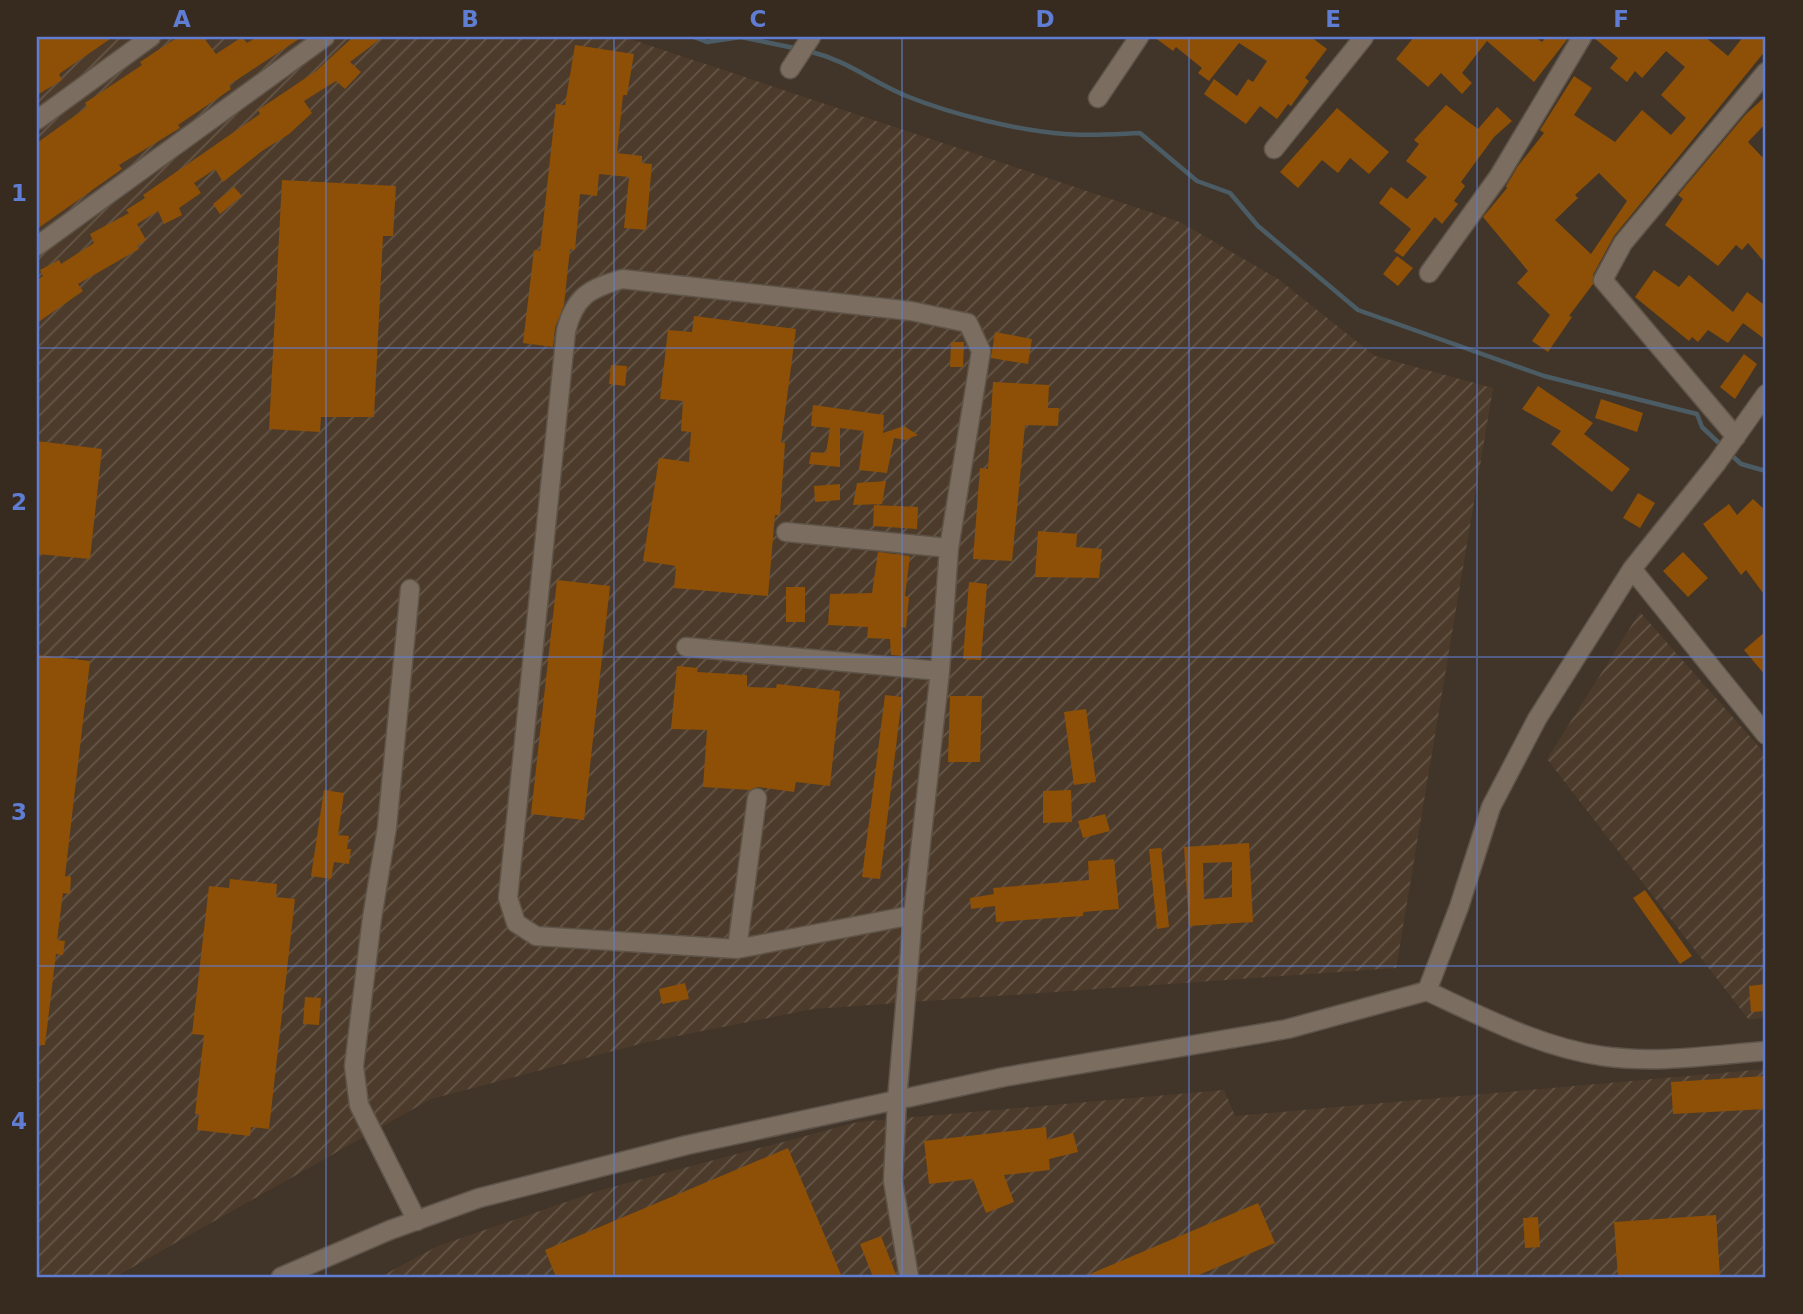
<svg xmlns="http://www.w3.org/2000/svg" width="1803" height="1314" viewBox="0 0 1803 1314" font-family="'DejaVu Sans',sans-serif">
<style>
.industrial{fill:url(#industrial-furrows)}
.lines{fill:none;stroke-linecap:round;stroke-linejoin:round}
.stream{stroke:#4c5c65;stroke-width:4.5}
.building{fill:#8e5006;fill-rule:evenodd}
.minor-casing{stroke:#5e5449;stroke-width:21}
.minor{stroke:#7b6e61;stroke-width:18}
.grid{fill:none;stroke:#607dd4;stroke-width:2;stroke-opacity:0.55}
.neatline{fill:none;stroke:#607dd4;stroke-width:2.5}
.grid-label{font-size:23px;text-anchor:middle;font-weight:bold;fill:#607dd4}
</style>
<defs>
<pattern id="industrial-furrows" width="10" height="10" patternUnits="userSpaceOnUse" patternTransform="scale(1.75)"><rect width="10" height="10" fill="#4c3b2a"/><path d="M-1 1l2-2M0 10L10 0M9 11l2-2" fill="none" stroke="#655648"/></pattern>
</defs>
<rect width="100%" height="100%" fill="#413529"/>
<!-- industrial -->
<path class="industrial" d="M 37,37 L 624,37 L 1180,222 L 1278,279 L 1375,356 L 1493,388 L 1396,968 L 813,1009 L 647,1042 L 431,1099 L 115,1277 L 37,1277 Z
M 1640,612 L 1766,755 L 1766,1017 L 1749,1020 L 1547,759 Z
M 1766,1069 L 1766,1277 L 380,1277 L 438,1246 L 601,1190 L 858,1122 L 1224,1090 L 1235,1116 Z"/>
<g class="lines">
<!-- stream -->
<path class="stream" d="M 694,37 L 707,42 L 741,37 L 799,49
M 808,51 C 850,61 871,82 909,97 C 951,114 1020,131 1065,134 C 1090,136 1115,134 1140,133 L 1197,181 L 1230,193 L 1258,226 L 1358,310 L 1544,376 L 1697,414 L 1702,427 L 1722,446
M 1728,452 L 1741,464 L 1766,471"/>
</g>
<!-- building -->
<path class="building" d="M 37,37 L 113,37 L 59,74 L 62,80 L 37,95 Z
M 178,37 L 203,37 L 216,54 L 242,37 L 247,43 L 257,37 L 302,37 L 229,85 L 231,89 L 178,125 L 180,128 L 119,165 L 122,169 L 37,229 L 37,143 L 87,107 L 85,103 L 142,65 L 140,62 Z
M 353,37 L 383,37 L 350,62 L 361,72 L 345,89 L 336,81 L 304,101 L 312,113 L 289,134 L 262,151 L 223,182 L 215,169 L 194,183 L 201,193 L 179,208 L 182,215 L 164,224 L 158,211 L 137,224 L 146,240 L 137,246 L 139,249 L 78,284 L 83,291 L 37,323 L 37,280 L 43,276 L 40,270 L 59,260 L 61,264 L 94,243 L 90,234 L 129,213 L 126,210 L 145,198 L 143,195 L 260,114 L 258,110 L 316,71 Z
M 1154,37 L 1311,37 L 1327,49 L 1305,78 L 1309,81 L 1291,106 L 1288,104 L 1277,119 L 1260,106 L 1246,124 L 1204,94 L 1214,79 L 1237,96 L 1248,79 L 1253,82 L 1267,61 L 1239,43 L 1209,81 L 1198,73 L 1202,68 L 1176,47 L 1173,51 Z
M 1414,37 L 1535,37 L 1542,42 L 1546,37 L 1569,37 L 1534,82 L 1487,41 L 1462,73 L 1472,83 L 1462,94 L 1441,73 L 1428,87 L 1396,59 Z
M 1593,37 L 1705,37 L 1728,56 L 1743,37 L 1766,37 L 1766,50 L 1614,236 L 1593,275 L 1593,284 L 1569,316 L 1572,317 L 1548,352 L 1532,341 L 1550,315 L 1517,283 L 1528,271 L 1483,217 L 1507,188 L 1506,186 L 1518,166 L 1544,133 L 1540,130 L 1574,76 L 1592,88 L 1574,115 L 1615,142 L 1642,110 L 1671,135 L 1686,118 L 1661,95 L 1685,67 L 1666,51 L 1642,78 L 1635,71 L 1627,82 L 1610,68 L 1618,58 ZM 1599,173 L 1627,201 L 1591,254 L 1555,220 L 1578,198 L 1575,195 Z
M 575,45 L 634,54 L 627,95 L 623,95 L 617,153 L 642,156 L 642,163 L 652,164 L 646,230 L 624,228 L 629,177 L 599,174 L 597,196 L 580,194 L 575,250 L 570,249 L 564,305 L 555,328 L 553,347 L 523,343 L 534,250 L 540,251 L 556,104 L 565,105 Z
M 1766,96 L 1766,123 L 1748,142 L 1766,161 L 1766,264 L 1748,243 L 1742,250 L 1736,245 L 1718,266 L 1665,225 L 1683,199 L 1678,195 L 1746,114 Z
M 1446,105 L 1478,129 L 1497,107 L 1512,121 L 1494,137 L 1461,182 L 1465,186 L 1454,201 L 1458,204 L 1442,224 L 1435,217 L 1403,257 L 1394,251 L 1411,229 L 1379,203 L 1391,187 L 1407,199 L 1427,177 L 1406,161 L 1419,144 L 1414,140 Z
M 1337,108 L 1389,152 L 1369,174 L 1350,158 L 1338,173 L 1322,160 L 1298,188 L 1280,172 Z
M 282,180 L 396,186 L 393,236 L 383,236 L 374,417 L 321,417 L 320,432 L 269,429 Z
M 234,187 L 242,196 L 220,214 L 213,204 Z
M 1397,256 L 1413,268 L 1398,286 L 1383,274 Z
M 1654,270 L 1679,287 L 1689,275 L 1733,312 L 1747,292 L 1766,306 L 1766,340 L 1743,323 L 1728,343 L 1708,330 L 1698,342 L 1692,337 L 1689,341 L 1635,297 Z
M 694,316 L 796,329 L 781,443 L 785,443 L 780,515 L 775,515 L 768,596 L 674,588 L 676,566 L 643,561 L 659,458 L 689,462 L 691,432 L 681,431 L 683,401 L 660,399 L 668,330 L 692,332 Z
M 995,332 L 1032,339 L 1028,364 L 991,358 Z
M 951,342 L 964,342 L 963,367 L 950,367 Z
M 1744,354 L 1757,364 L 1735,399 L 1720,387 Z
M 611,365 L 627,366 L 625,386 L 609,384 Z
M 993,382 L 1049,385 L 1048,408 L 1059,408 L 1058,426 L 1025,425 L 1012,561 L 973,559 L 980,468 L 988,469 Z
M 1538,386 L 1593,423 L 1584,434 L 1630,469 L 1612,492 L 1551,444 L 1561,431 L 1522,409 Z
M 1601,399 L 1643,413 L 1637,432 L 1595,418 Z
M 813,405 L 884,415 L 883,433 L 904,426 L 918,435 L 905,440 L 894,438 L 887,473 L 859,470 L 864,431 L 840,428 L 840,467 L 809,464 L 811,452 L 826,453 L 830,428 L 811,426 Z
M 37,441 L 102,449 L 90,559 L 37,554 Z
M 886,481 L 882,504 L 853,505 L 857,483 Z
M 840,484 L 840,500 L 815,502 L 814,486 Z
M 1638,493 L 1655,503 L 1640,528 L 1623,518 Z
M 1753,499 L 1766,511 L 1766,597 L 1746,570 L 1741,575 L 1703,524 L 1729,504 L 1737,515 Z
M 874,505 L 918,507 L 917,529 L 873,526 Z
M 1038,531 L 1077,534 L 1076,547 L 1102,549 L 1099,578 L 1035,577 Z
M 878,552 L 910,556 L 905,596 L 909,597 L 906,628 L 901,627 L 902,656 L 891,655 L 890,639 L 867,638 L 868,627 L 828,625 L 830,594 L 872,593 Z
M 1683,552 L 1708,578 L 1688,597 L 1663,571 Z
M 557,580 L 610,586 L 584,820 L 531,814 Z
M 969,582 L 987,584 L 981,660 L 963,659 Z
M 786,587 L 805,587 L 805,622 L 786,622 Z
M 1766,631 L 1766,676 L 1744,650 Z
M 37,655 L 90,661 L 65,876 L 71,877 L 70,894 L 63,893 L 57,940 L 65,941 L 63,955 L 56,954 L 45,1045 L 37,1045 Z
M 677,666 L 698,668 L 697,672 L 747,675 L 747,687 L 776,688 L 777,684 L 840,691 L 830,786 L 796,782 L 794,792 L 758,787 L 750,790 L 703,787 L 707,730 L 671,729 Z
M 885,695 L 902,697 L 880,879 L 862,877 Z
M 950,696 L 982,696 L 980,762 L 948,762 Z
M 1086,709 L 1096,782 L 1074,785 L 1064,712 Z
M 324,790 L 344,793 L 338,835 L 349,836 L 347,849 L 351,849 L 349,864 L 334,862 L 331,879 L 311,876 Z
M 1071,790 L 1072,822 L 1043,823 L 1043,791 Z
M 1105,814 L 1110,831 L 1083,838 L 1078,821 Z
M 1249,843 L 1253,922 L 1189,926 L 1184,847 ZM 1232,862 L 1232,897 L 1204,899 L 1203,863 Z
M 1161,848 L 1169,927 L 1157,929 L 1149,849 Z
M 1114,859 L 1119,909 L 1083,912 L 1083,916 L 996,922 L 995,906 L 971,909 L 970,898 L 994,894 L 993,888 L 1089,880 L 1088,861 Z
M 230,879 L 277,884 L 276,897 L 295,899 L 269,1129 L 251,1127 L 250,1136 L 197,1130 L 199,1114 L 195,1114 L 204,1035 L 192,1034 L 209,886 L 229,888 Z
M 1645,890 L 1692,956 L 1680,964 L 1633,898 Z
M 685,983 L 689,999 L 662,1004 L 659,989 Z
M 1766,984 L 1766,1011 L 1751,1012 L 1749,986 Z
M 305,997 L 321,998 L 319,1025 L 303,1024 Z
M 1766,1076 L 1766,1109 L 1673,1114 L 1671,1082 Z
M 1046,1127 L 1047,1140 L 1073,1133 L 1078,1152 L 1049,1159 L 1050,1170 L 1004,1175 L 1014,1202 L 986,1213 L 973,1179 L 929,1184 L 924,1141 Z
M 788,1148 L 842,1277 L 556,1277 L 545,1250 Z
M 1258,1203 L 1275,1243 L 1194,1277 L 1083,1277 Z
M 1716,1215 L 1720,1277 L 1618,1277 L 1614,1222 Z
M 1538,1217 L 1540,1247 L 1525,1248 L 1523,1218 Z
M 881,1236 L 897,1277 L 873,1277 L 860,1244 Z"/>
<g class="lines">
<defs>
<path id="minor" d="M 790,69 L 811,37
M 1098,98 L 1139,37
M 37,120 L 151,37
M 1274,149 L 1364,37
M 37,246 L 325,37
M 1429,273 L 1499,176 L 1582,37
M 1736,437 L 1603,280 L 1623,243 L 1766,72
M 786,532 L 949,548
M 1632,569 L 1766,735
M 410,589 L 387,827 L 372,918 L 354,1066 L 359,1105 L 417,1221
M 686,647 L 940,671
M 737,949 L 757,798
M 1427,991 C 1483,1017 1540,1047 1602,1056 C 1656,1064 1713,1055 1766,1051
M 281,1277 L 390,1230 L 479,1198 L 687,1145 L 1004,1077 L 1287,1029 L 1427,991 L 1459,907 L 1491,807 L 1537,719 L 1632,569 L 1716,464 L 1766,394
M 909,1277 L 893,1181 L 897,1100 L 913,915 L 940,671 L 949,548 L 981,351 L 968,323 L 911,311 L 622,279 C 589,289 575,296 566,331 L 508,898 L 516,923 L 536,936 L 737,949 L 913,915"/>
</defs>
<!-- minor casing -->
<use href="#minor" class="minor-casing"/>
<!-- minor -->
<use href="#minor" class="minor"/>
</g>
<!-- grid -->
<path class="grid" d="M 326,37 L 326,1277M 614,37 L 614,1277M 902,37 L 902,1277M 1189,37 L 1189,1277M 1477,37 L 1477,1277M 37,348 L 1766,348M 37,657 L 1766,657M 37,966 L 1766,966"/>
<!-- border -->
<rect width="1803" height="1314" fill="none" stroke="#372b20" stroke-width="77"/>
<rect x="38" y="38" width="1726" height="1238" class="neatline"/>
<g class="grid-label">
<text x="182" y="27">A</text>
<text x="470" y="27">B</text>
<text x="758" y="27">C</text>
<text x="1045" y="27">D</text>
<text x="1333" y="27">E</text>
<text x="1621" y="27">F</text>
<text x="19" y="201">1</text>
<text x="19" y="510">2</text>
<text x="19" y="820">3</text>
<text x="19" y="1129">4</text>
</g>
</svg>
